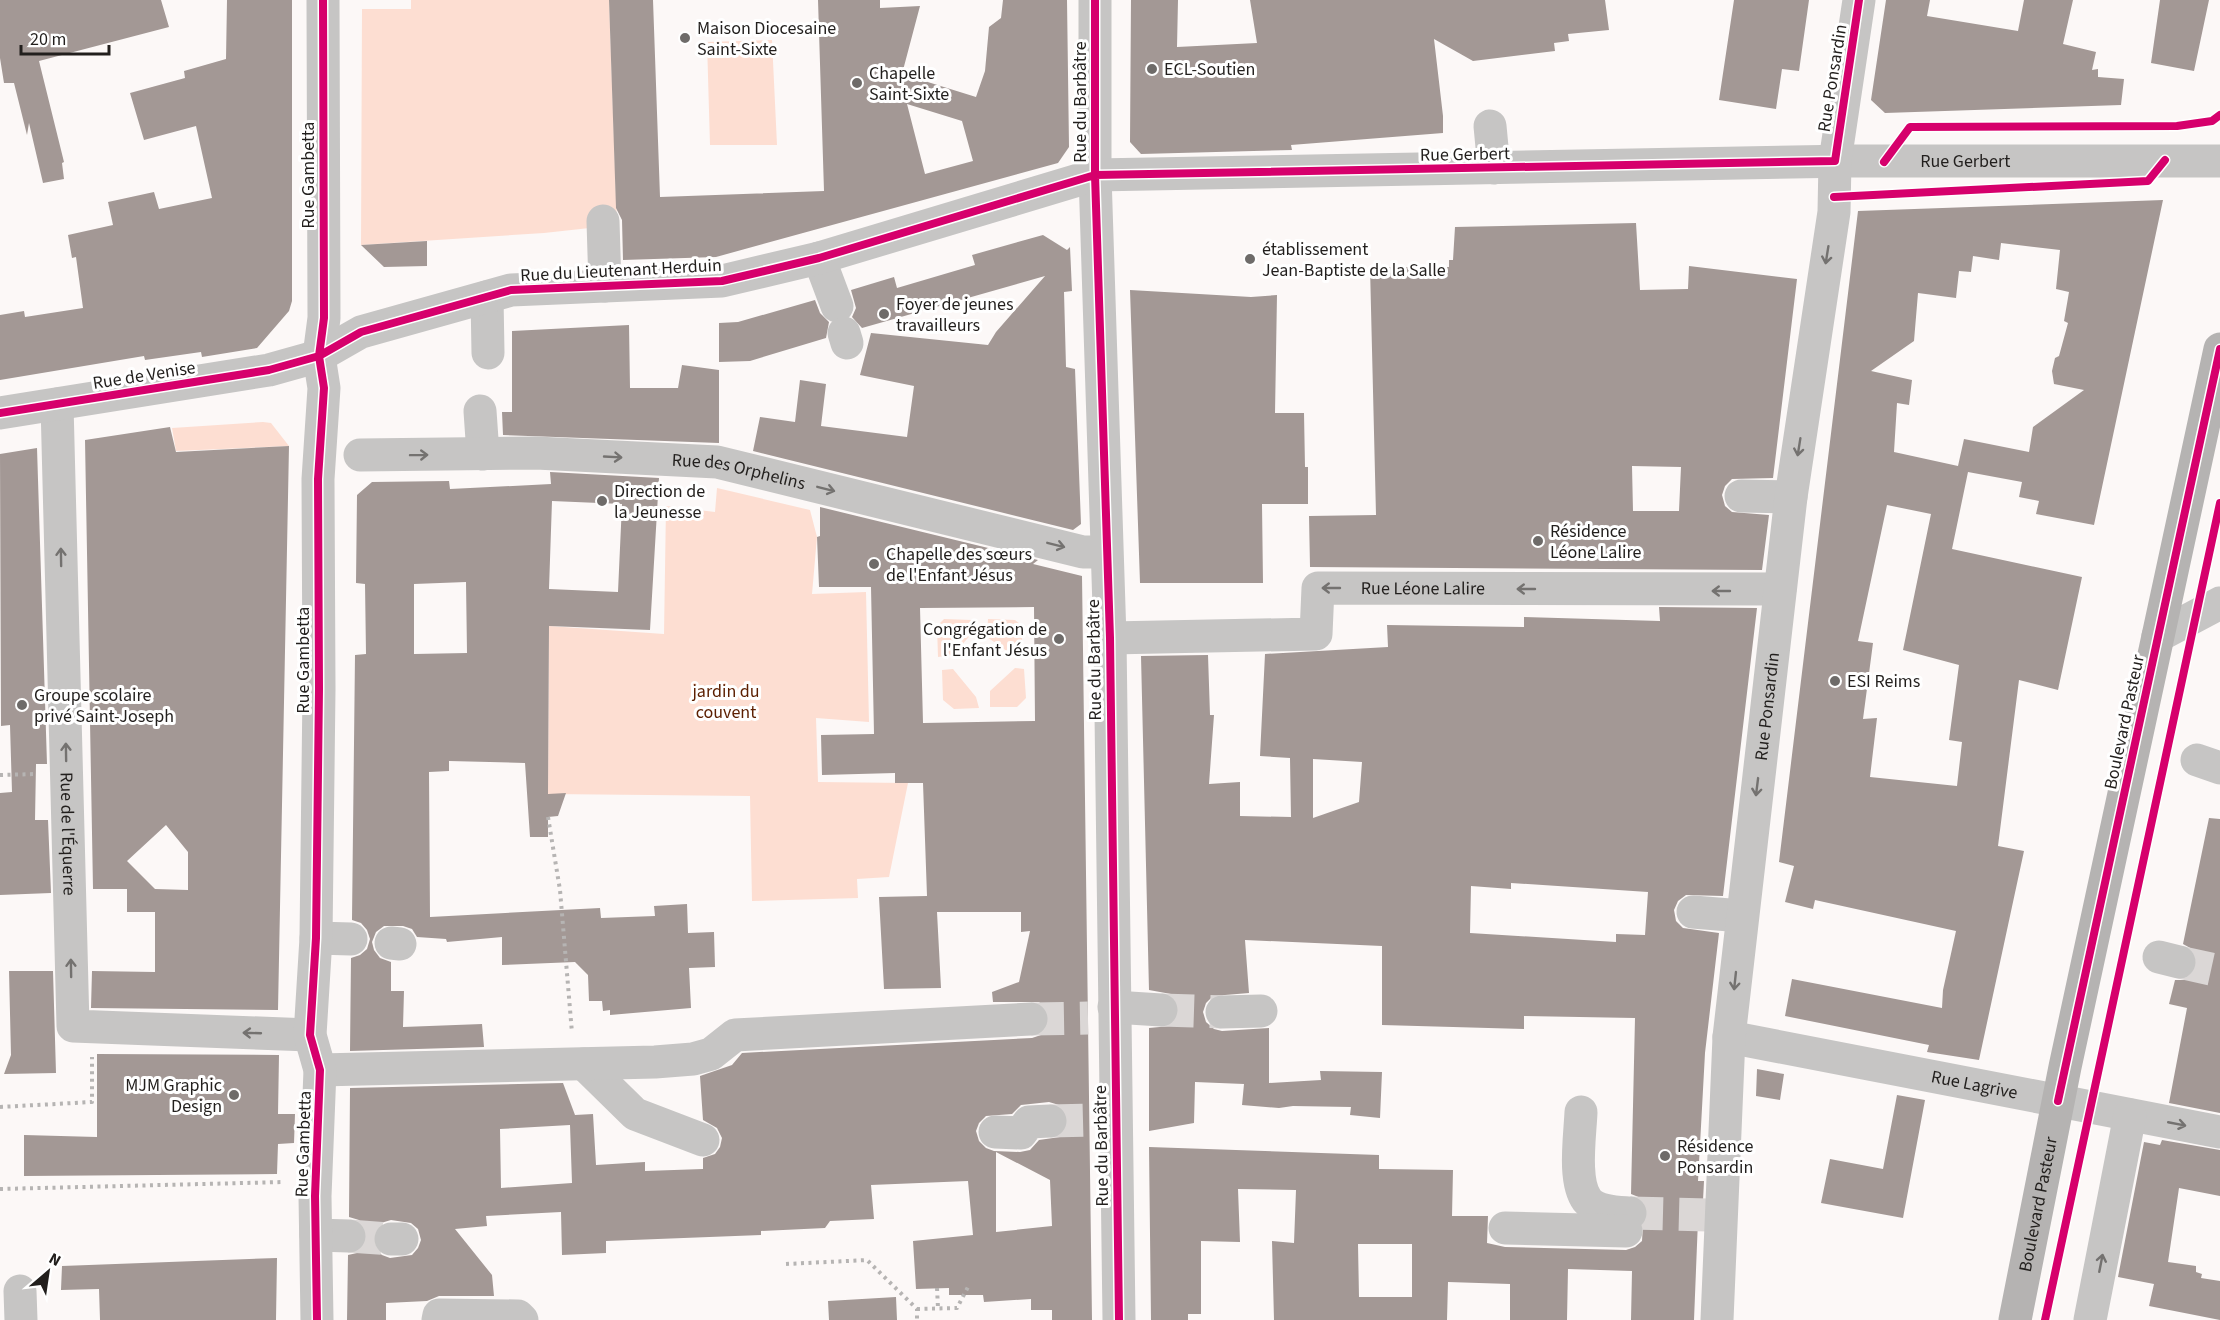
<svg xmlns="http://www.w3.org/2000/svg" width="2220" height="1320" viewBox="0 0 2220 1320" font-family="'Source Sans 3',sans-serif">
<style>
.green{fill:#fdded2}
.building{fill:#a39895;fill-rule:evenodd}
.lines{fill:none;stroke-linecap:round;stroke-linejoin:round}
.minor-tunnel{stroke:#dbd7d6;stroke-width:33;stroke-dasharray:33 16;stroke-linecap:butt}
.path{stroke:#b6b4b3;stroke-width:4;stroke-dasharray:3 4.5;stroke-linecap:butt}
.minor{stroke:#c6c5c4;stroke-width:33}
.major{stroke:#b5b3b2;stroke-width:33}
.cycleway-casing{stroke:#fff;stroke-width:11}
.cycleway{stroke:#d6006c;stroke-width:8}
.oneway{stroke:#747270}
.poi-dot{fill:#6e6b69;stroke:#fff;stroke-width:2}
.labels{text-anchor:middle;stroke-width:6;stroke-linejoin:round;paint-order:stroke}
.poi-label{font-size:18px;fill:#221f1d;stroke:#fff;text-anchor:start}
.street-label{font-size:18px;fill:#221f1d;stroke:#fff}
.park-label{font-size:18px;fill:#5c1f01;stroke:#fff}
</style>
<rect width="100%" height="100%" fill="#fcf8f7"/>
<!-- green -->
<path class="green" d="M 411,0 L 609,0 L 617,225 L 544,233 L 361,245 L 362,9 L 411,9 Z
M 772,40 L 777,145 L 710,145 L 707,42 Z
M 263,422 L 271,423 L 289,446 L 176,451 L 172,428 Z
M 717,488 L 810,510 L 817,537 L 812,594 L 866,592 L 869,722 L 816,718 L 818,782 L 908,783 L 889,877 L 857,879 L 858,898 L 752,901 L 750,796 L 548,794 L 549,626 L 664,634 L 666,506 L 715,512 Z
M 944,619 L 972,620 L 974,631 L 953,655 L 938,657 L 937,626 Z
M 988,619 L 1015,620 L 1020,624 L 1024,654 L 1011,654 L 987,637 Z
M 1015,668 L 1024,669 L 1026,698 L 1017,707 L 990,707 L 990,691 Z
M 953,669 L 976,697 L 979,708 L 954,709 L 943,700 L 942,670 Z"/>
<!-- building -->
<path class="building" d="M 0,0 L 161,0 L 169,27 L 39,61 L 64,162 L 62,163 L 64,179 L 43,183 L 29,123 L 27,135 L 14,83 L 4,83 L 0,58 Z
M 227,0 L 292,0 L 292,301 L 289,311 L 257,348 L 202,357 L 201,352 L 145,360 L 144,356 L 0,380 L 0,315 L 24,311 L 25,317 L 83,308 L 76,257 L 72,258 L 68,235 L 113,225 L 108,202 L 154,192 L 159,209 L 212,198 L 196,126 L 144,140 L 130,93 L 185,78 L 184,71 L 226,59 Z
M 609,0 L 653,0 L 660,197 L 824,191 L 818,0 L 880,0 L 880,8 L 920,6 L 902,74 L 976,97 L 985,71 L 989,27 L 1001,18 L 1003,0 L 1067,0 L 1069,147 L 1058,163 L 716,257 L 623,260 L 622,220 L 616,208 ZM 907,104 L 962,121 L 973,161 L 925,174 Z
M 1131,0 L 1178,0 L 1177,47 L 1257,43 L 1250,0 L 1605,0 L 1609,30 L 1568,34 L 1569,41 L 1554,43 L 1555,51 L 1473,61 L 1434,39 L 1443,116 L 1443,133 L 1291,145 L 1292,150 L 1141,154 L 1130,142 Z
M 1734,0 L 1809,0 L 1799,71 L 1782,69 L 1776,109 L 1719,100 Z
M 1886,0 L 1930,0 L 1927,16 L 2018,31 L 2024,0 L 2073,0 L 2063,44 L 2096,52 L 2092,70 L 2098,69 L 2098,77 L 2124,79 L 2121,105 L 1885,113 L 1871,100 Z
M 2160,0 L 2209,0 L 2194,71 L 2151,63 Z
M 2163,200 L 2094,525 L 2036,514 L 2039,501 L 2019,497 L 2022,482 L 1968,472 L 1952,549 L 2082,577 L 2058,690 L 2019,680 L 1998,846 L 2024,851 L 1979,1060 L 1927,1052 L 1929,1045 L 1785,1016 L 1792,979 L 1942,1008 L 1943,990 L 1956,931 L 1815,900 L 1813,909 L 1785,902 L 1794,866 L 1779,862 L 1858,211 ZM 2001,243 L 2060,250 L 2056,289 L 2069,292 L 2064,321 L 2068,323 L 2059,356 L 2055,358 L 2052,371 L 2054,384 L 2084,390 L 2033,427 L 2029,452 L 1964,439 L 1958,466 L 1894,452 L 1897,403 L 1909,405 L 1912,380 L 1871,371 L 1914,341 L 1918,293 L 1956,298 L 1959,271 L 1971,272 L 1973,256 L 1999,260 ZM 1887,505 L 1931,514 L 1903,650 L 1959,665 L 1949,740 L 1962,742 L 1957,786 L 1870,777 L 1877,718 L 1863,719 L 1873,643 L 1858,641 Z
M 1636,223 L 1640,290 L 1688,289 L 1689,266 L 1797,279 L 1773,478 L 1732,479 L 1725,486 L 1722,495 L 1725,506 L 1732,512 L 1769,515 L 1762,570 L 1310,567 L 1309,516 L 1376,515 L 1370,267 L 1449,267 L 1449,260 L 1453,260 L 1455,227 ZM 1632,466 L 1681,467 L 1679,511 L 1633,511 Z
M 1043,235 L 1067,250 L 1070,247 L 1072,291 L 1064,292 L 1066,367 L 1075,369 L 1081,524 L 1073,530 L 753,451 L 760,417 L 795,422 L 800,380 L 826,384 L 821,426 L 907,437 L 914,386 L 860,375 L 871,333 L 988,345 L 996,332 L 1045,276 L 862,328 L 852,317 L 856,308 L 851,290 L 894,277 L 897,288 L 975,265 L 972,255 Z
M 427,241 L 427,266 L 384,267 L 361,245 Z
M 1130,290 L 1251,297 L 1277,295 L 1275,413 L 1304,413 L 1305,467 L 1308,467 L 1308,504 L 1262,504 L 1263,583 L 1140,583 Z
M 815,300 L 820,313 L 829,322 L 826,338 L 750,361 L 719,362 L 719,323 L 738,322 Z
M 629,325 L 630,388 L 678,388 L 682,365 L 719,370 L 719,443 L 503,435 L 502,412 L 512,412 L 512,331 Z
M 170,427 L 176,452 L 289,446 L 278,1010 L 91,1008 L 92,971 L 155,972 L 155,912 L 127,912 L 127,889 L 93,889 L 85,440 ZM 166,825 L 188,852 L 188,890 L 155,889 L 127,861 Z
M 37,448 L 47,764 L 36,764 L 35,820 L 48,820 L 51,893 L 0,895 L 0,793 L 12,792 L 10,725 L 1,726 L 0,454 Z
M 550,472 L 659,478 L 650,630 L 549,626 L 548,794 L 566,793 L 558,816 L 548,817 L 548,837 L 530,837 L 525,763 L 449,761 L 449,771 L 429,772 L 430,917 L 600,908 L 601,918 L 655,916 L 654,906 L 687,904 L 688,933 L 714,932 L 715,967 L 689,968 L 691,1008 L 610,1015 L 610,1010 L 603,1011 L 602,1001 L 589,1001 L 588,975 L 575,962 L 502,965 L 502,937 L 447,942 L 446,939 L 417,937 L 412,929 L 403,926 L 384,926 L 376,932 L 372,942 L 374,950 L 380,958 L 391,962 L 391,991 L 404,991 L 403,1027 L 482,1024 L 484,1047 L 350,1051 L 351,958 L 360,955 L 367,949 L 370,939 L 367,930 L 361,923 L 352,920 L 355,655 L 366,654 L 365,584 L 356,583 L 357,495 L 372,482 L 449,481 L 450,489 L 551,484 ZM 552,501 L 622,504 L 618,592 L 549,589 ZM 466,582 L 467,653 L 414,654 L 414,584 Z
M 820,507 L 1038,560 L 1033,564 L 1082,576 L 1092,1320 L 1052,1320 L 1052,1310 L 1031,1310 L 1031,1299 L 984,1302 L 983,1295 L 949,1295 L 949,1288 L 916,1289 L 913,1241 L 973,1235 L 968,1181 L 871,1185 L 874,1219 L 830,1221 L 825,1228 L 761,1231 L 761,1235 L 606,1241 L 606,1253 L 562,1255 L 561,1212 L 486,1216 L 487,1226 L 455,1229 L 492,1275 L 494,1296 L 439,1296 L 427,1301 L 386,1303 L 386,1320 L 347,1320 L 348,1255 L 357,1253 L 365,1246 L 368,1236 L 365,1227 L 359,1220 L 349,1217 L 350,1088 L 563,1083 L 575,1115 L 593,1114 L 596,1165 L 645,1162 L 645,1171 L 703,1169 L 703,1158 L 715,1154 L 720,1147 L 722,1138 L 717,1128 L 703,1120 L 700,1076 L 732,1065 L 742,1053 L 1032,1038 L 1041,1035 L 1047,1028 L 1050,1017 L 1046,1008 L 1039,1002 L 993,1002 L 992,992 L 1019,982 L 1030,931 L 1021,932 L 1021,912 L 937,912 L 941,988 L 884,989 L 879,897 L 927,896 L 923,783 L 895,783 L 895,773 L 822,775 L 821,735 L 874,734 L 871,587 L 819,587 L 817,537 L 820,536 ZM 1034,607 L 1035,721 L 923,723 L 920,608 ZM 1049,1102 L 1059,1105 L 1066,1111 L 1069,1120 L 1066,1130 L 1060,1137 L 1039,1140 L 1030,1150 L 1020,1152 L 994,1151 L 986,1148 L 979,1141 L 976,1131 L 979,1123 L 986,1116 L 1012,1114 L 1021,1105 ZM 570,1125 L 572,1183 L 501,1188 L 500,1129 ZM 996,1152 L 1050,1180 L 1052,1226 L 996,1232 ZM 391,1220 L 411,1223 L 418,1229 L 421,1240 L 418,1248 L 412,1255 L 390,1258 L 382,1255 L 375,1249 L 372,1240 L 375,1230 L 381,1223 Z
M 1659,607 L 1757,608 L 1723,896 L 1686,895 L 1678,901 L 1674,910 L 1676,921 L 1683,928 L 1719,933 L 1705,1053 L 1698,1181 L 1704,1181 L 1702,1220 L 1698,1220 L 1694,1320 L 1631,1320 L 1632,1271 L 1568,1269 L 1567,1320 L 1510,1320 L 1510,1284 L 1448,1282 L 1447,1320 L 1274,1320 L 1272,1241 L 1294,1243 L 1296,1190 L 1238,1189 L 1240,1242 L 1201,1241 L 1201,1314 L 1188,1314 L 1188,1320 L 1151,1320 L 1149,1147 L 1379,1155 L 1379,1169 L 1453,1170 L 1452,1216 L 1488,1216 L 1487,1243 L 1505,1247 L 1626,1250 L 1635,1247 L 1642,1241 L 1643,1225 L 1649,1214 L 1647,1205 L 1641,1198 L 1631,1194 L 1635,1018 L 1524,1016 L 1524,1029 L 1382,1025 L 1382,946 L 1245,940 L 1249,993 L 1213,996 L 1206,1003 L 1203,1012 L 1206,1022 L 1214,1029 L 1222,1031 L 1269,1028 L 1269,1083 L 1321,1080 L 1320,1071 L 1382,1072 L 1380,1118 L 1350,1115 L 1351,1107 L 1293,1106 L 1279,1108 L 1242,1105 L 1244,1084 L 1195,1082 L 1194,1123 L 1149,1131 L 1149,1028 L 1170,1026 L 1177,1020 L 1180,1011 L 1177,1001 L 1171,994 L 1149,990 L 1141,656 L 1208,655 L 1210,715 L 1214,715 L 1209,784 L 1240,782 L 1240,816 L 1291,817 L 1290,758 L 1260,756 L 1265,654 L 1388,647 L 1387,625 L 1524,627 L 1524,617 L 1660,621 ZM 1313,759 L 1362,762 L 1359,802 L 1313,818 ZM 1511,883 L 1648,892 L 1645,935 L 1616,934 L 1616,942 L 1470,933 L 1471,886 L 1511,889 ZM 1358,1244 L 1412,1244 L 1412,1297 L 1359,1297 Z
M 2209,818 L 2220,819 L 2220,1113 L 2169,1103 L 2187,1008 L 2169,1004 L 2175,980 L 2184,980 L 2192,975 L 2197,966 L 2197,956 L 2192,949 L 2183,944 Z
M 9,971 L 53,971 L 56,1073 L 4,1074 L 11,1055 Z
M 97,1054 L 279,1055 L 278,1114 L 295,1114 L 294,1143 L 278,1144 L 277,1174 L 24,1176 L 24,1135 L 97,1137 Z
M 1757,1069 L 1784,1074 L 1780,1100 L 1756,1096 Z
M 1897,1095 L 1925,1100 L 1903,1218 L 1821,1203 L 1830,1159 L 1883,1169 Z
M 2162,1140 L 2220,1150 L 2220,1196 L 2179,1188 L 2168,1262 L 2196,1266 L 2196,1272 L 2202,1274 L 2201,1278 L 2220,1281 L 2220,1320 L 2149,1306 L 2154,1284 L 2118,1277 L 2144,1142 L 2160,1145 Z
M 277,1258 L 276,1320 L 100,1320 L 99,1289 L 61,1290 L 62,1266 Z
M 896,1297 L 897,1320 L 829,1320 L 828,1301 Z"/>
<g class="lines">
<!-- minor-tunnel -->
<path class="minor-tunnel" d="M 2179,962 L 2220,971
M 1161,1010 L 1222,1012
M 1031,1019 L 1088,1018
M 1050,1121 L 1089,1120
M 1630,1213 L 1708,1215
M 349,1236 L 391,1239"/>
<!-- path -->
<path class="path" d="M 0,775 L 37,774
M 548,817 L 560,890 L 572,1033
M 0,1107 L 92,1102 L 92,1057
M 0,1189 L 284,1182
M 786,1264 L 867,1260 L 917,1309 L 917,1320
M 937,1288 L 938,1308
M 917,1309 L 957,1308 L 968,1287"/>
<!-- minor -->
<g class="minor">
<path d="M 1095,0 L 1095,175 L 1110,638 L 1119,1320"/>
<path d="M 1490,126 L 1494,168"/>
<path d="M 603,221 L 605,286"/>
<path d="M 819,258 L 837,306"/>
<path d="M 487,297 L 488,353"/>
<path d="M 844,333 L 847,343"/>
<path id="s1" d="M 57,404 L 73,1026 L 310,1035"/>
<path d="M 480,411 L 483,454"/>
<path id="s2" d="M 0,413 L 269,370 L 319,356 L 361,332 L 511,290 L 722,281 L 819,258 L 1095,175 L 1850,161 L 2220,161"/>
<path id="s3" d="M 360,455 L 536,453 L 717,462 L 1083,552 L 1106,552"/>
<path d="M 1741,496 L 1791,497"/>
<path d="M 2158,636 L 2220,603"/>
<path id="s4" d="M 1110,638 L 1316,634 L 1318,588 L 1780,589"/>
<path d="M 2197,760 L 2220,768"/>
<path d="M 1693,912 L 1742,916"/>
<path d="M 316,938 L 351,939"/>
<path d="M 391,943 L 400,944"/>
<path d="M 2159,957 L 2179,962"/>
<path d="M 1114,1007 L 1161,1010"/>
<path d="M 1222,1012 L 1261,1011"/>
<path id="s5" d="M 1729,1037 L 2220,1132"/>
<path d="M 584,1064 L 635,1114 L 703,1140"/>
<path d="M 320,1070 L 655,1062 L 693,1059 L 711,1054 L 735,1035 L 1031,1019"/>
<path d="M 1581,1112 C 1580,1136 1573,1181 1587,1200 C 1596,1212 1616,1212 1630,1213"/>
<path d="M 995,1132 L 1021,1133 L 1029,1122 L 1050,1121"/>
<path d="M 1505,1228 L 1626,1231"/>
<path d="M 316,1235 L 349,1236"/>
<path d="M 391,1239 L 402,1239"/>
<path d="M 20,1291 L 21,1320"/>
<path d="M 317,1320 L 315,1196 L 320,1070 L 310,1035 L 316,938 L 319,689 L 318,479 L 324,388 L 319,356 L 324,318 L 323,0"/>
<path d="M 438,1320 L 439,1315 L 518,1316 L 522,1320"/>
<path id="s6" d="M 1717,1320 L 1729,1037 L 1791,497 L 1834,212 L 1835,161 L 1859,0"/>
<path d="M 2090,1320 L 2130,1115"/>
</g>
<!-- major -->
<path class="major" id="s7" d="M 2015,1320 L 2065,1067 L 2220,349"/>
<defs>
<path id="cycleway" d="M 1095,0 L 1095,175 L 1110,638 L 1119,1320
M 1884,162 L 1910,127 L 2177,126 L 2212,121 L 2220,115
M 1834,197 L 2148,181 L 2165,160
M 0,413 L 269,370 L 319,356 L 361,332 L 511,290 L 722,281 L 819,258 L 1095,175 L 1835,161 L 1859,0
M 2058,1101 L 2220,349
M 317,1320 L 315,1196 L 320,1070 L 310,1035 L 316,938 L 319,689 L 318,479 L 324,388 L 319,356 L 324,318 L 323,0
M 2045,1320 L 2220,503"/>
</defs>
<!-- cycleway casing -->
<use href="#cycleway" class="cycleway-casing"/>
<!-- cycleway -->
<use href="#cycleway" class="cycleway"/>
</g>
<!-- one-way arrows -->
<defs><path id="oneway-shaft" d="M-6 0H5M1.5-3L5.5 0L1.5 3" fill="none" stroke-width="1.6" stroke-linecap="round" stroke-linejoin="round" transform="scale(1.5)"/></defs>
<g class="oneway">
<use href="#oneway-shaft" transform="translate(1827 255) rotate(99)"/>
<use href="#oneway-shaft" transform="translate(1799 447) rotate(99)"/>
<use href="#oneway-shaft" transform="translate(419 455) rotate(-1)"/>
<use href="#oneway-shaft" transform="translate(613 457) rotate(3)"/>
<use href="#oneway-shaft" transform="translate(826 489) rotate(14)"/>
<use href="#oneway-shaft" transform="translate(1056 545) rotate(14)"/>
<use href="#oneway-shaft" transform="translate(61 557) rotate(-91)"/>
<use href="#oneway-shaft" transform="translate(1331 588) rotate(-180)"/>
<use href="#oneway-shaft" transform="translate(1526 589) rotate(-180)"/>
<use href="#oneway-shaft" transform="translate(1721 591) rotate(-180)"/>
<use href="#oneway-shaft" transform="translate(66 752) rotate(-91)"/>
<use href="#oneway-shaft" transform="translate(1757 787) rotate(97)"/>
<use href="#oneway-shaft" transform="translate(71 968) rotate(-91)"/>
<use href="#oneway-shaft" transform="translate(1735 981) rotate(96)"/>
<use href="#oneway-shaft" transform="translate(252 1033) rotate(-178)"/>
<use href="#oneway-shaft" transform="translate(2177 1124) rotate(11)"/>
<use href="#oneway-shaft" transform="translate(2101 1263) rotate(-79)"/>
</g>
<!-- markers -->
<g class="poi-dot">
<circle cx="685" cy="38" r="6"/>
<circle cx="1152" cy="69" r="6"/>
<circle cx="857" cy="83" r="6"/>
<circle cx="1250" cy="259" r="6"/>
<circle cx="884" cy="314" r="6"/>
<circle cx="602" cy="501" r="6"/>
<circle cx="1538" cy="541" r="6"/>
<circle cx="874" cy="564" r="6"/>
<circle cx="1059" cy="639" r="6"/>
<circle cx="1835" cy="681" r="6"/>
<circle cx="22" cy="705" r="6"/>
<circle cx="234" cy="1095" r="6"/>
<circle cx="1665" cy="1156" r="6"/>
</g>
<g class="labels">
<!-- poi labels -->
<g class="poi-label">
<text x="697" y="34">Maison Diocesaine<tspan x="697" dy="21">Saint-Sixte</tspan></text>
<text x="1164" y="75">ECL-Soutien</text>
<text x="869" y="79">Chapelle<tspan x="869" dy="21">Saint-Sixte</tspan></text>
<text x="1262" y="255">établissement<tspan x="1262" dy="21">Jean-Baptiste de la Salle</tspan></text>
<text x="896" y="310">Foyer de jeunes<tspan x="896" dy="21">travailleurs</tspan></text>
<text x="614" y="497">Direction de<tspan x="614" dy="21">la Jeunesse</tspan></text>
<text x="1550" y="537">Résidence<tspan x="1550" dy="21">Léone Lalire</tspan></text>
<text x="886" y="560">Chapelle des sœurs<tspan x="886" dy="21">de l'Enfant Jésus</tspan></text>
<text x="1047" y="635" text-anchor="end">Congrégation de<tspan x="1047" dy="21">l'Enfant Jésus</tspan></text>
<text x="1847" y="687">ESI Reims</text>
<text x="34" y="701">Groupe scolaire<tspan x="34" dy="21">privé Saint-Joseph</tspan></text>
<text x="222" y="1091" text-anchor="end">MJM Graphic<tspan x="222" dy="21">Design</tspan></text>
<text x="1677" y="1152">Résidence<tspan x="1677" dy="21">Ponsardin</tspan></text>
</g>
<!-- street labels -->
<g class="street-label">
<text transform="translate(1832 78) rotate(-81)" y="6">Rue Ponsardin</text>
<text transform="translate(1080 102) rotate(-90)" y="6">Rue du Barbâtre</text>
<text transform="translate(1465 154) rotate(-1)" y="6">Rue Gerbert</text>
<text dy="6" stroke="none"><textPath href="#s2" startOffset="1998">Rue Gerbert</textPath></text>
<text transform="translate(308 175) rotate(-90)" y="6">Rue Gambetta</text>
<text transform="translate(621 270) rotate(-3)" y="6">Rue du Lieutenant Herduin</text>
<text transform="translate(144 375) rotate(-9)" y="6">Rue de Venise</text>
<text dy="6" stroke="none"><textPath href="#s3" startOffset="380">Rue des Orphelins</textPath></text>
<text dy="6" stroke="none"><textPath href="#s4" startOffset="357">Rue Léone Lalire</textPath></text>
<text transform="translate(303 660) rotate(-90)" y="6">Rue Gambetta</text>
<text transform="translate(1094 660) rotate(-91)" y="6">Rue du Barbâtre</text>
<text dy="6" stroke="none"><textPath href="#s6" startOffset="616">Rue Ponsardin</textPath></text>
<text transform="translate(2124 722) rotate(-78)" y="6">Boulevard Pasteur</text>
<text dy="6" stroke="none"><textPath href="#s1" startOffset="430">Rue de l'Équerre</textPath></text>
<text dy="6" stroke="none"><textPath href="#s5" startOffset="250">Rue Lagrive</textPath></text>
<text transform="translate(303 1144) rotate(-88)" y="6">Rue Gambetta</text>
<text transform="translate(1101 1146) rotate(-91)" y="6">Rue du Barbâtre</text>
<text dy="6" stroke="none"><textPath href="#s7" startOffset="118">Boulevard Pasteur</textPath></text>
</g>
<!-- park labels -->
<g class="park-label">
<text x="726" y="697">jardin du<tspan x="726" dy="21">couvent</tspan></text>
</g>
</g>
<!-- north arrow -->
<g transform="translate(48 1272) rotate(29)" stroke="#ffffff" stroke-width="4.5" paint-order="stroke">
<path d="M0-4.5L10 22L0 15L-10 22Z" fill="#221f1d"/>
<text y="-9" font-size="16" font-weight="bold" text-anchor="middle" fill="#221f1d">N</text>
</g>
<!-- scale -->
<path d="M21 45v9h88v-9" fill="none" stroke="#221f1d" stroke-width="3"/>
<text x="30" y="45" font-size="18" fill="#221f1d" stroke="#ffffff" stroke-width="4.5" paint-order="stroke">20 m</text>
</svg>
